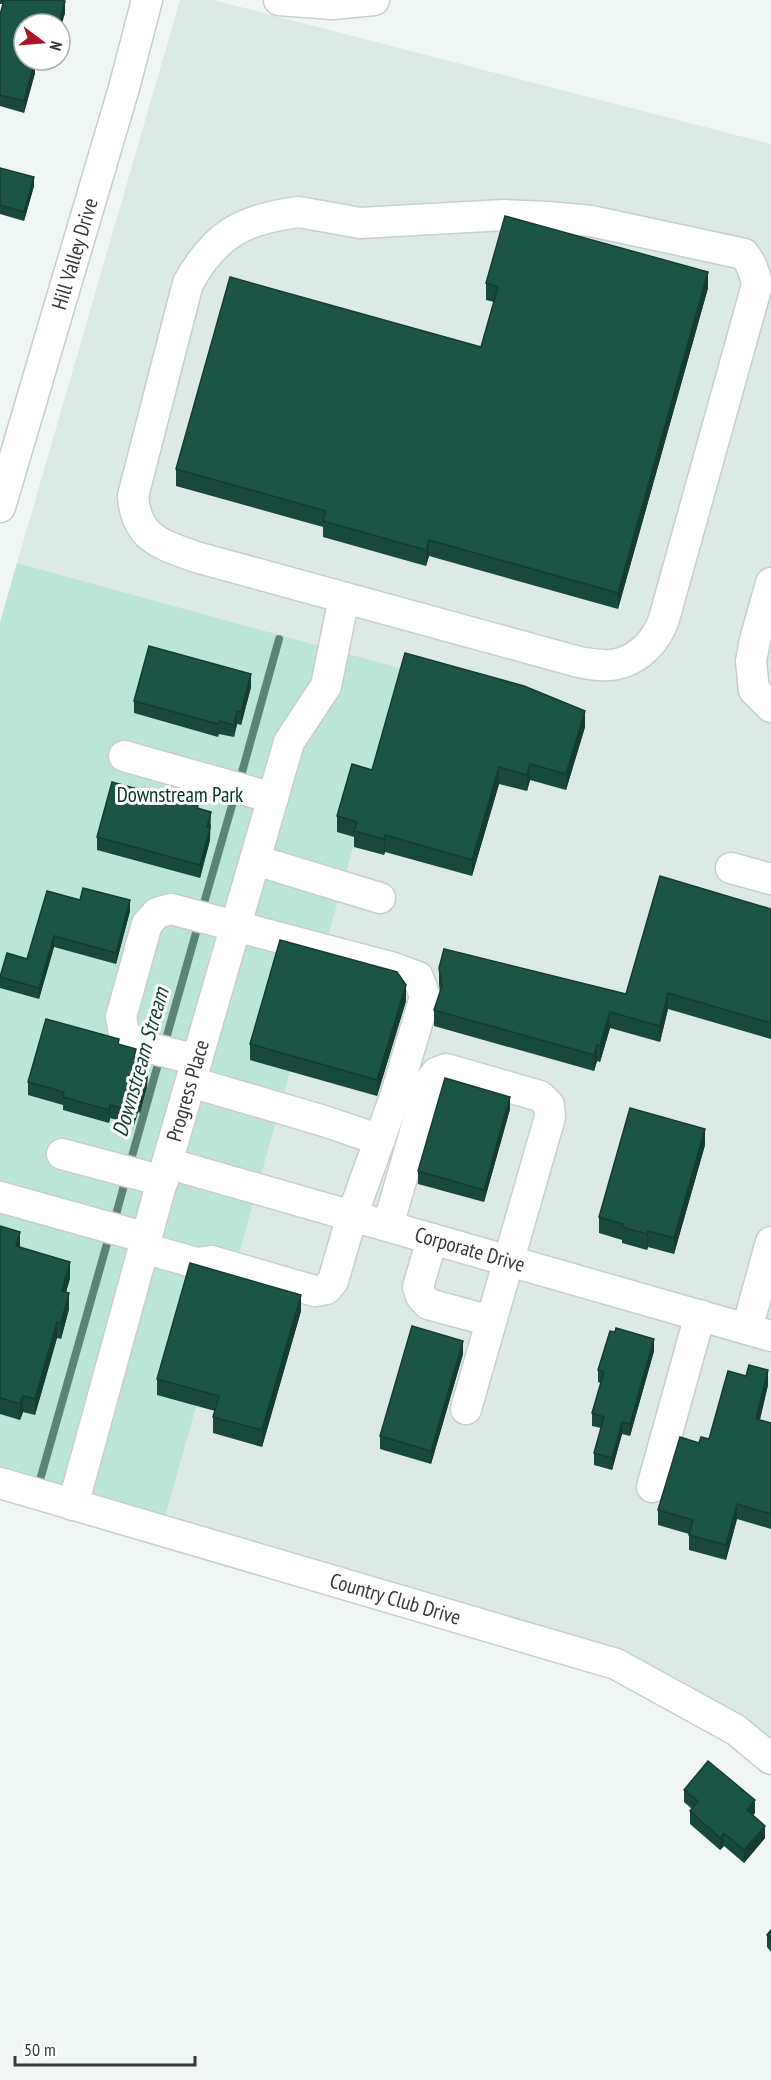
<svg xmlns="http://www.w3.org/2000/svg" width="771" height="2080" viewBox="0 0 771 2080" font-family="'PT Sans Narrow',sans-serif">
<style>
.built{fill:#dbeae4}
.green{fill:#bae5d7}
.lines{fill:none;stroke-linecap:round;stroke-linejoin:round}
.stream{stroke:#5b8377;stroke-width:8}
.minor-casing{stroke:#c7cecb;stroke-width:33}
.minor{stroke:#fff;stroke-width:30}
.wall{fill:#18493c}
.shaded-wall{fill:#143c31}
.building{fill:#1c5546;stroke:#143c31;stroke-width:1.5}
.labels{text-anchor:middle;stroke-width:6;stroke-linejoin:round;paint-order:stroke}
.street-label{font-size:21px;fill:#373a39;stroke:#fff}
.park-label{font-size:21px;fill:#003529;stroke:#fff}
.water-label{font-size:22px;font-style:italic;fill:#124337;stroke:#fff}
</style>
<rect width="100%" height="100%" fill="#eff6f3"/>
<!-- built -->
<path class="built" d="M 180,0 L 213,0 L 771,144 L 771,1758 L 694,1704 L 0,1482 L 0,622 Z"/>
<!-- green -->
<path class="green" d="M 17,563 L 403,669 L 161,1531 L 0,1483 L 0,623 Z"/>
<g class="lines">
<!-- stream -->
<path class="stream" d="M 239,783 L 279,639
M 202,910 L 235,795
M 164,1046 L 199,922
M 129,1167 L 160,1057
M 114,1222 L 126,1178
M 38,1487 L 110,1233"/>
<defs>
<g id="minor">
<path d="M 279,0 L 332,4 L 374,0"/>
<path d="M 299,212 L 360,223 L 504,215 L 548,217 L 591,221 L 744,254 C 752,264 755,273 757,285 L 664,619 C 657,640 640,659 617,664 C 605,667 591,664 579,662 L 196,557 C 160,544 136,538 133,496 L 188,283 C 216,233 244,219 299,212 Z"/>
<path id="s1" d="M 0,507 L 124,88 L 147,0"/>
<path d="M 771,583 L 755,640 L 751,661 L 754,690 L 771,707"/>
<path d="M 124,756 L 273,798"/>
<path d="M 255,860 L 380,898"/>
<path d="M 731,868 L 771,879"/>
<path d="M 191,1082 L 324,1121 L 380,1140"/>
<path d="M 62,1154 L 163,1181"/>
<path id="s2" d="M 167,1163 L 771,1336"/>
<path d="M 0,1197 L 147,1238"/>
<path d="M 388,1226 L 429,1083 L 436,1073 L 446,1069 L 540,1096 L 549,1105 L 550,1117 L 466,1409"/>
<path d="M 432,1239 L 418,1287 L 421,1296 L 428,1304 L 491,1321"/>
<path d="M 144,1248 L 196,1263 L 211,1261 L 315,1291 L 326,1289 L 333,1281 L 352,1216 L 396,1094 L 425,997 L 418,977 L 394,968 L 171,909 L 157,913 L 147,924 L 121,1017 L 124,1033 L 135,1044 L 197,1060"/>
<path d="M 747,1329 L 771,1242"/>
<path id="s3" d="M 0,1483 L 616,1664 L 736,1730 L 771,1759"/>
<path d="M 652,1487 L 700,1315"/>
<path id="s4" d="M 73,1505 L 167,1163 L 289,742 L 326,686 L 344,598"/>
</g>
</defs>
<!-- minor casing -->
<use href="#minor" class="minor-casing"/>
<!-- minor -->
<use href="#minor" class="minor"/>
</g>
<!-- wall -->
<path class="wall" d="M 0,0 L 60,0 L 65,13 L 60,24 L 24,24 L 24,60 L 35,73 L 24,113 L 0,106 L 0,15 L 3,4 L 0,4 Z
M 0,168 L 34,186 L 24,221 L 0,214 Z
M 486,283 L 708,288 L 618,609 L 429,556 L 426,566 L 323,537 L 323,527 L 176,486 L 176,469 L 481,347 L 494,302 L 486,300 Z
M 251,687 L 241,725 L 237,724 L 234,737 L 219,734 L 218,737 L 134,713 L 134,701 Z
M 585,727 L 566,790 L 530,780 L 527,791 L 499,784 L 472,876 L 385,852 L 384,855 L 354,847 L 354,837 L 337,832 L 337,816 L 372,770 Z
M 198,808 L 211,825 L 210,829 L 210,840 L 200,878 L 97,850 L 97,837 Z
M 80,900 L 130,911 L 116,964 L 54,947 L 39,999 L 0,988 L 0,977 L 27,959 Z
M 771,909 L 771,1039 L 668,1009 L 660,1042 L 610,1028 L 600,1062 L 597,1061 L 594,1071 L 434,1026 L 434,1010 L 440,992 L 439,984 L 439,968 L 626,994 Z
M 406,1001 L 377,1096 L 250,1060 L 250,1044 Z
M 118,1044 L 136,1057 L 148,1074 L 147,1087 L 140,1113 L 138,1112 L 134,1125 L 110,1118 L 109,1123 L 63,1110 L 63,1105 L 28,1095 L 28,1082 Z
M 510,1109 L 484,1202 L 418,1184 L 418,1171 Z
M 705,1145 L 674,1254 L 648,1247 L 647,1250 L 622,1243 L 622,1240 L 599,1233 L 599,1217 Z
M 0,1226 L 20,1247 L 70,1278 L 66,1292 L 69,1309 L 61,1339 L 57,1338 L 35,1415 L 23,1412 L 20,1420 L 0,1414 Z
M 301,1311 L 262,1447 L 213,1433 L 213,1417 L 215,1411 L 157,1395 L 157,1379 Z
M 654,1351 L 630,1436 L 622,1434 L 612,1470 L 594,1465 L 594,1453 L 601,1428 L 592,1426 L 592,1413 L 601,1383 L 598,1382 L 598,1370 Z
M 463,1354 L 431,1464 L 380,1449 L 380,1436 Z
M 768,1385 L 760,1420 L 771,1423 L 771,1529 L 737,1519 L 726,1560 L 689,1550 L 689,1534 L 658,1525 L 658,1510 L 699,1443 L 709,1439 Z
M 684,1790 L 755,1813 L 753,1815 L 765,1838 L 744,1863 L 724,1846 L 720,1850 L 690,1824 L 690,1811 L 692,1809 L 684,1802 Z
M 771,1930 L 771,1952 L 767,1947 L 767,1935 Z"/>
<!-- shaded-wall -->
<path class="shaded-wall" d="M 65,1 L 65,13 L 60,31 L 60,24 L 59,24 Z
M 35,61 L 35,73 L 24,113 L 24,101 Z
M 34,177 L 34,186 L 24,221 L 24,212 Z
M 708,272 L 708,288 L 618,609 L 618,593 Z
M 429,540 L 429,556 L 426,566 L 426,550 Z
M 251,674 L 251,687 L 241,725 L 241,712 Z
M 237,711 L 237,724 L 234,737 L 234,725 Z
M 585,711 L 585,727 L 566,790 L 566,774 Z
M 530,764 L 530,780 L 527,791 L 527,775 Z
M 499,767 L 499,784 L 472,876 L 472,860 Z
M 211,812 L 210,840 L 200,878 L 200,865 Z
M 385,835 L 385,852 L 384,855 L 384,839 Z
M 130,900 L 130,911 L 116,964 L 116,953 Z
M 54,936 L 54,947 L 39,999 L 39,988 Z
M 406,985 L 406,1001 L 377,1096 L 377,1080 Z
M 668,993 L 668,1009 L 660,1042 L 660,1026 Z
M 610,1012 L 610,1028 L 600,1062 L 600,1046 Z
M 597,1045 L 597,1061 L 594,1071 L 594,1055 Z
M 148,1061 L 147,1087 L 140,1113 L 140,1100 L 144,1074 Z
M 510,1097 L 510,1109 L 484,1202 L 484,1190 Z
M 138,1099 L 138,1112 L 134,1125 L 134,1112 Z
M 110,1105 L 110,1118 L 109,1123 L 109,1110 Z
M 705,1129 L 705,1145 L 674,1254 L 674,1238 Z
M 648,1231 L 648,1247 L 647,1250 L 647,1234 Z
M 20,1232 L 20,1248 L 16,1246 Z
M 70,1262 L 70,1278 L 62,1307 L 62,1291 Z
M 69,1293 L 69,1309 L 61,1339 L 61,1323 Z
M 301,1295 L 301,1311 L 262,1447 L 262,1430 Z
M 57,1322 L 57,1338 L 35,1415 L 35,1399 Z
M 654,1339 L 654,1351 L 630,1436 L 630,1424 Z
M 463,1341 L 463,1354 L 431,1464 L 431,1451 Z
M 768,1370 L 768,1385 L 756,1434 L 756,1419 Z
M 23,1396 L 23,1412 L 20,1420 L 20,1404 Z
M 622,1422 L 622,1434 L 612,1470 L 612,1458 Z
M 737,1504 L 737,1519 L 726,1560 L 726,1545 Z
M 755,1800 L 755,1813 L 747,1823 L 747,1810 Z
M 765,1826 L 765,1838 L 744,1863 L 744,1850 Z
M 724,1833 L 724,1846 L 720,1850 L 720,1838 Z"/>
<!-- building -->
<path class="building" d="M 4,0 L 60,0 L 65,1 L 59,24 L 24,24 L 24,60 L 35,61 L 24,101 L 0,95 L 0,15 Z
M 0,168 L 34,177 L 24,212 L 0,205 Z
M 505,216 L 708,272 L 618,593 L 429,540 L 426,550 L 323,521 L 326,511 L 176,469 L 230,277 L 481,347 L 498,287 L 486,283 Z
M 149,646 L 251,674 L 241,712 L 237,711 L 234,725 L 219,721 L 218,724 L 134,701 Z
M 405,653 L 524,686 L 585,711 L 566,774 L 530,764 L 527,775 L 499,767 L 472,860 L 385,835 L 384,839 L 354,831 L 357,822 L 337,816 L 352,764 L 372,770 Z
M 112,782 L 198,806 L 197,808 L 211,812 L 207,827 L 210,828 L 200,865 L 97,837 Z
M 660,876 L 771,909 L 771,1023 L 668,993 L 660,1026 L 610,1012 L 600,1046 L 597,1045 L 594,1055 L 434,1010 L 442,986 L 439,968 L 444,949 L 626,994 Z
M 83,888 L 130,900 L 116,953 L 54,936 L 39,988 L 0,977 L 7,953 L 27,959 L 47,891 L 80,900 Z
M 280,940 L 397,972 L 406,985 L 377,1080 L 250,1044 Z
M 46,1019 L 119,1039 L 118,1044 L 136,1049 L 134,1057 L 148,1061 L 144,1074 L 147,1074 L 140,1100 L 138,1099 L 134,1112 L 110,1105 L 109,1110 L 63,1097 L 64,1092 L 28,1082 Z
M 445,1078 L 510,1097 L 484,1190 L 418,1171 Z
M 630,1108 L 705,1129 L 674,1238 L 648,1231 L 647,1234 L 622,1227 L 623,1224 L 599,1217 Z
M 0,1226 L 20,1232 L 16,1246 L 70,1262 L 62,1291 L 69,1293 L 61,1323 L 57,1322 L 35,1399 L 23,1396 L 20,1404 L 0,1398 Z
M 190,1263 L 301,1295 L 262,1430 L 213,1417 L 219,1396 L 157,1379 Z
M 412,1326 L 463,1341 L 431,1451 L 380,1436 Z
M 616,1328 L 654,1339 L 630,1424 L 622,1422 L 612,1458 L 594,1453 L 604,1417 L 592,1413 L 604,1372 L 598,1370 L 610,1331 L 615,1332 Z
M 749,1365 L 768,1370 L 756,1419 L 771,1423 L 771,1514 L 737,1504 L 726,1545 L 689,1535 L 693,1520 L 658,1510 L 680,1437 L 699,1443 L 701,1437 L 709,1439 L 728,1371 L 746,1376 Z
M 708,1761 L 755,1800 L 747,1810 L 765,1826 L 744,1850 L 724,1833 L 720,1838 L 690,1811 L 698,1801 L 684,1790 Z
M 771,1930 L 771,1939 L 767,1935 Z"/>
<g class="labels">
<!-- street labels -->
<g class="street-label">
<text dy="7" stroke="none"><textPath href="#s1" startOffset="264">Hill Valley Drive</textPath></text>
<text dy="7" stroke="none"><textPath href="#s4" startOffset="430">Progress Place</textPath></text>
<text dy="7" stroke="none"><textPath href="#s2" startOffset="315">Corporate Drive</textPath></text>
<text dy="7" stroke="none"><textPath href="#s3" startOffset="412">Country Club Drive</textPath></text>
</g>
<!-- park labels -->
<g class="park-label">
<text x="180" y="802">Downstream Park</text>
</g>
<!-- water labels -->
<g class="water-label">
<text transform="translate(140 1062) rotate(-74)" y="8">Downstream Stream</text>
</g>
</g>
<!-- north arrow -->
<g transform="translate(42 42) rotate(106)"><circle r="28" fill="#ffffff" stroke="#afb0b0" stroke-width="1.5"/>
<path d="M0-4.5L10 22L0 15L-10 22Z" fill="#aa1527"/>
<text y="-9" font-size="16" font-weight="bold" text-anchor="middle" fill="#373a39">N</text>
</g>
<!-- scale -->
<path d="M15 2056v9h180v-9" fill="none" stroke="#373a39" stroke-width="3"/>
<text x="24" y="2056" font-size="18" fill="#373a39" stroke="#ffffff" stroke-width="4.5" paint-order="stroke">50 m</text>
</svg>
